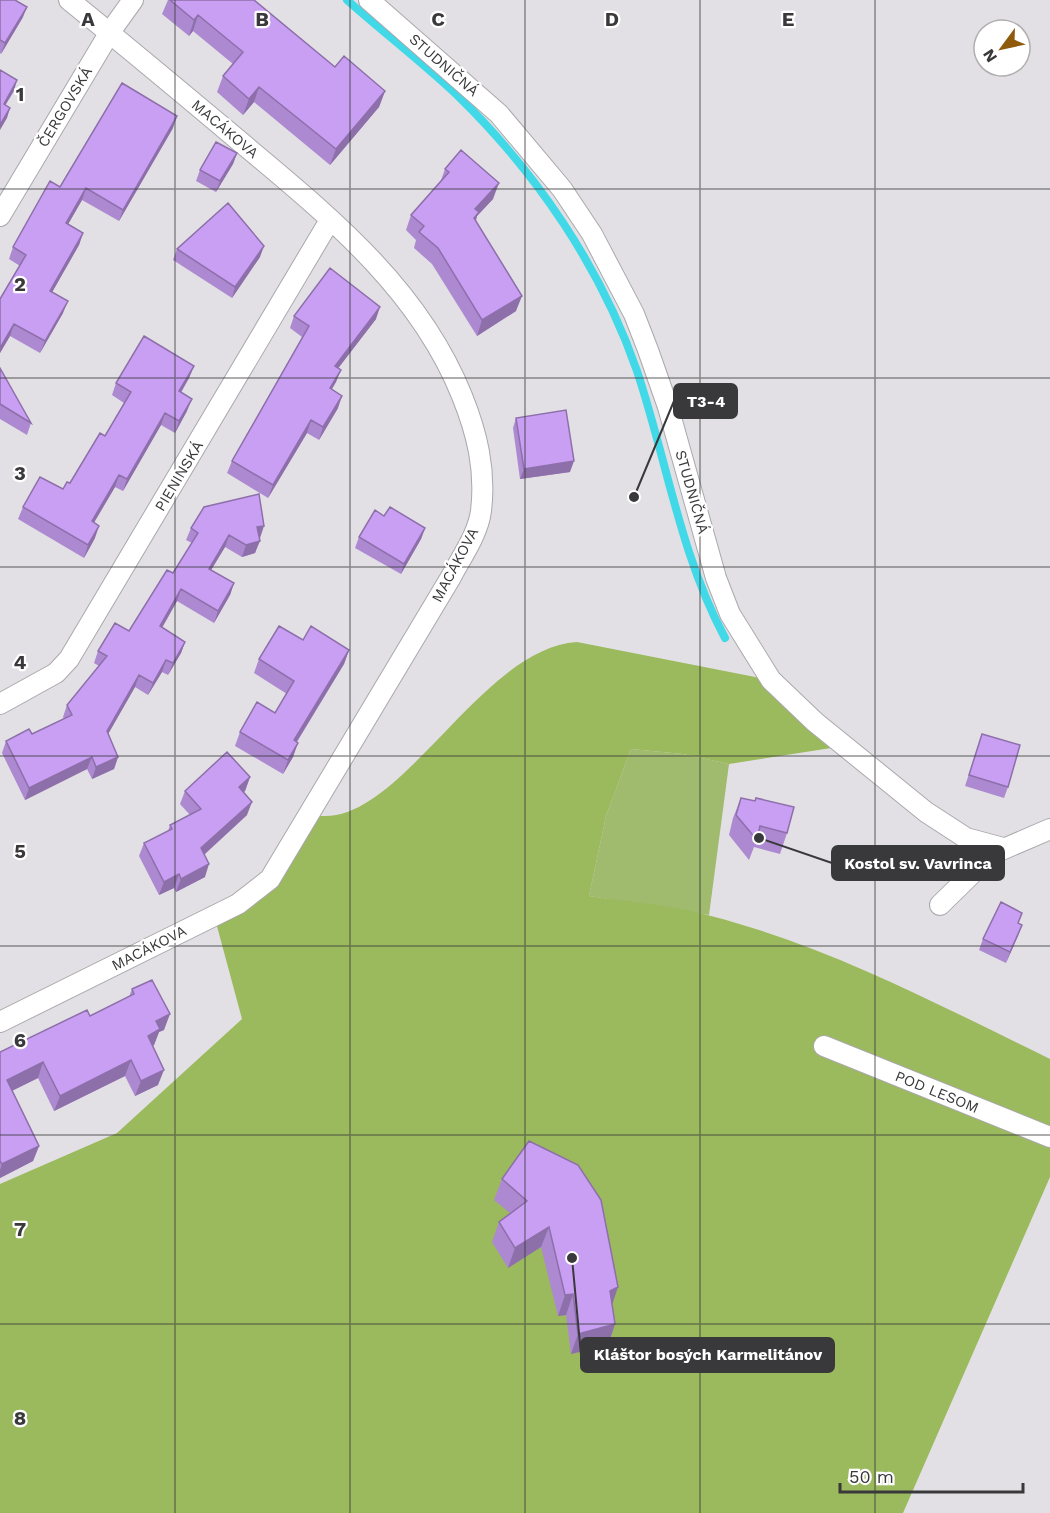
<svg xmlns="http://www.w3.org/2000/svg" width="1050" height="1513" viewBox="0 0 1050 1513" font-family="'Work Sans',sans-serif">
<style>
.green{fill:#a0ba6e}
.forest{fill:#9bb95d}
.lines{fill:none;stroke-linecap:round;stroke-linejoin:round}
.stream{stroke:#41d9e7;stroke-width:8}
.street-casing{stroke:#aaa8ac;stroke-width:22}
.street{stroke:#fff;stroke-width:20}
.wall{fill:#ad89d1}
.shaded-wall{fill:#8d6faa}
.building{fill:#c99ff3;stroke:#8d6faa;stroke-width:1.5}
.grid{fill:none;stroke:#39383a;stroke-width:1.5;stroke-opacity:0.55}
.labels{text-anchor:middle;stroke-width:4.5;stroke-linejoin:round;paint-order:stroke}
.street-label{font-size:15px;fill:#39383a;stroke:#fff}
.grid-label{font-size:20px;text-anchor:middle;font-weight:bold;fill:#39383a;stroke:#fff;stroke-width:4.5;stroke-linejoin:round;paint-order:stroke}
.leader{fill:none;stroke:#39383a;stroke-width:2}
.callout-dot{fill:#39383a;stroke:#fff;stroke-width:2}
.callout{fill:#39383a;stroke:#39383a;stroke-width:2}
.callout-label{font-size:16px;text-anchor:middle;font-weight:bold;fill:#fff}
</style>
<rect width="100%" height="100%" fill="#e2e0e4"/>
<!-- green -->
<path class="green" d="M 631,749 L 683,754 L 729,764 L 709,915 L 589,896 L 606,816 Z"/>
<!-- forest -->
<path class="forest" d="M 577,642 L 771,680 L 844,746 L 729,764 L 683,754 L 631,749 L 606,816 L 589,896 C 629,902 672,905 711,916 C 831,947 939,1005 1050,1059 L 1050,1177 L 903,1513 L 0,1513 L 0,1184 L 117,1133 L 242,1019 L 214,915 L 238,904 L 310,814 C 395,838 477,648 577,642 Z"/>
<g class="lines">
<!-- stream -->
<path class="stream" d="M 347,0 C 383,32 422,62 457,95 C 536,172 601,267 637,371 C 667,461 680,554 725,638"/>
<defs>
<path id="street" d="M 369,0 L 499,114 L 562,189 L 592,234 L 634,314 L 648,350 L 668,407 L 716,578 L 730,614 L 771,680 L 815,722 L 926,812 L 966,838 L 1003,848
M 0,216 L 110,32 L 133,0
M 0,704 L 56,673 L 69,659 L 330,220
M 940,905 L 992,854 L 1050,829
M 0,1022 L 238,904 L 270,879 L 451,577 C 462,556 478,534 481,511 C 486,470 477,433 462,396 C 418,286 325,213 237,139 C 181,92 126,46 69,0
M 824,1046 L 1050,1137"/>
</defs>
<!-- street casing -->
<use href="#street" class="street-casing"/>
<!-- street -->
<use href="#street" class="street"/>
</g>
<!-- wall -->
<path class="wall" d="M 0,0 L 23,17 L 1,54 L 0,53 Z
M 168,0 L 254,0 L 335,67 L 385,91 L 379,107 L 330,165 L 254,102 L 243,115 L 217,92 L 223,76 L 233,64 L 193,31 L 189,36 L 162,14 Z
M 173,128 L 119,221 L 82,200 L 68,224 L 83,233 L 79,245 L 52,292 L 63,313 L 40,353 L 10,336 L 0,353 L 0,299 L 20,266 L 9,259 L 13,247 L 60,187 Z
M 237,153 L 233,164 L 216,192 L 196,181 L 200,170 Z
M 445,169 L 493,199 L 477,216 L 476,221 L 516,311 L 477,336 L 432,264 L 414,248 L 416,240 L 406,230 L 411,215 L 440,183 Z
M 177,249 L 260,257 L 232,298 L 173,260 Z
M 294,316 L 376,319 L 338,368 L 336,382 L 332,389 L 338,408 L 319,440 L 307,433 L 268,498 L 227,473 L 232,461 L 302,337 L 290,328 Z
M 194,366 L 189,378 L 181,393 L 187,411 L 175,433 L 161,425 L 123,491 L 115,487 L 94,523 L 95,538 L 84,558 L 18,519 L 23,507 L 63,489 L 70,483 L 105,436 L 124,403 L 112,395 L 116,383 Z
M 0,368 L 31,423 L 27,435 L 0,419 Z
M 516,418 L 570,472 L 520,479 L 513,428 Z
M 384,516 L 425,528 L 421,539 L 401,574 L 355,548 L 359,537 Z
M 191,528 L 260,538 L 259,538 L 255,553 L 242,557 L 225,547 L 211,570 L 234,583 L 230,595 L 214,623 L 177,601 L 162,628 L 185,642 L 181,653 L 168,675 L 162,672 L 148,695 L 135,687 L 108,734 L 118,757 L 114,769 L 92,779 L 87,769 L 25,800 L 2,753 L 6,741 L 32,734 L 64,719 L 63,717 L 67,705 L 99,666 L 94,663 L 98,651 L 129,631 L 173,573 L 192,543 L 186,540 Z
M 303,640 L 349,650 L 344,664 L 297,742 L 293,757 L 283,774 L 235,746 L 240,732 L 275,713 L 287,694 L 254,673 L 259,659 Z
M 982,734 L 1008,787 L 1004,798 L 965,786 Z
M 250,777 L 245,791 L 243,792 L 247,815 L 205,854 L 205,877 L 176,892 L 174,888 L 159,895 L 139,856 L 144,843 L 168,831 L 170,825 L 190,815 L 180,804 L 185,791 Z
M 741,798 L 787,833 L 780,854 L 754,847 L 749,860 L 729,835 L 733,818 Z
M 1018,923 L 1022,925 L 1006,963 L 979,950 L 983,939 Z
M 132,989 L 164,1030 L 159,1032 L 154,1045 L 153,1046 L 158,1085 L 135,1096 L 125,1076 L 54,1111 L 38,1078 L 12,1091 L 39,1146 L 33,1161 L 0,1178 L 0,1052 L 90,1016 L 129,997 Z
M 529,1141 L 612,1304 L 615,1324 L 608,1345 L 571,1354 L 566,1315 L 558,1316 L 541,1247 L 508,1268 L 492,1242 L 499,1222 L 510,1213 L 494,1200 L 502,1179 Z"/>
<!-- shaded-wall -->
<path class="shaded-wall" d="M 27,7 L 23,17 L 1,54 L 5,43 Z
M 198,15 L 193,31 L 189,36 L 194,20 Z
M 17,80 L 14,91 L 0,114 L 4,104 Z
M 259,87 L 254,102 L 243,115 L 249,99 Z
M 385,91 L 379,107 L 330,165 L 336,149 Z
M 10,108 L 7,118 L 0,130 L 0,125 Z
M 177,116 L 173,128 L 119,221 L 123,210 Z
M 237,153 L 233,164 L 216,192 L 220,181 Z
M 499,183 L 493,199 L 477,216 L 473,228 L 468,234 L 475,209 Z
M 86,188 L 82,200 L 62,235 L 66,223 Z
M 83,233 L 79,245 L 46,303 L 50,291 Z
M 264,246 L 260,257 L 232,298 L 235,287 Z
M 522,296 L 516,311 L 477,336 L 482,320 Z
M 68,301 L 63,313 L 40,353 L 45,341 Z
M 380,307 L 376,319 L 330,379 L 335,366 Z
M 14,324 L 10,336 L 0,353 L 0,348 Z
M 194,366 L 189,378 L 174,403 L 179,391 Z
M 341,370 L 336,382 L 325,400 L 330,388 Z
M 342,396 L 338,408 L 319,440 L 323,427 Z
M 192,399 L 187,411 L 175,433 L 179,421 Z
M 165,413 L 161,425 L 123,491 L 127,479 Z
M 311,420 L 307,433 L 268,498 L 273,485 Z
M 574,461 L 570,472 L 520,479 L 524,469 Z
M 119,475 L 115,487 L 87,534 L 92,521 Z
M 99,526 L 95,538 L 84,558 L 88,545 Z
M 264,526 L 260,538 L 252,539 L 257,527 Z
M 425,528 L 421,539 L 401,574 L 404,564 Z
M 229,535 L 225,547 L 205,580 L 209,569 Z
M 260,541 L 255,553 L 242,557 L 246,545 Z
M 234,583 L 230,595 L 214,623 L 218,611 Z
M 181,589 L 177,601 L 156,638 L 160,626 Z
M 185,642 L 181,653 L 168,675 L 173,663 Z
M 349,650 L 344,664 L 289,754 L 294,740 Z
M 166,660 L 162,672 L 148,695 L 153,683 Z
M 139,675 L 135,687 L 103,743 L 107,731 Z
M 298,743 L 293,757 L 283,774 L 288,760 Z
M 92,757 L 87,769 L 25,800 L 29,788 Z
M 118,757 L 114,769 L 92,779 L 96,767 Z
M 250,777 L 245,791 L 234,801 L 239,787 Z
M 252,802 L 247,815 L 197,861 L 201,848 Z
M 209,864 L 205,877 L 176,892 L 181,879 Z
M 179,874 L 174,888 L 159,895 L 164,882 Z
M 1022,925 L 1018,936 L 1006,963 L 1010,952 Z
M 170,1014 L 164,1030 L 159,1032 L 154,1045 L 142,1052 L 148,1036 L 156,1021 Z
M 131,1060 L 125,1076 L 54,1111 L 60,1096 Z
M 43,1062 L 38,1078 L 1,1096 L 7,1080 Z
M 164,1070 L 158,1085 L 135,1096 L 141,1081 Z
M 39,1146 L 33,1161 L 0,1178 L 0,1170 L 2,1164 Z
M 549,1227 L 541,1247 L 508,1268 L 515,1248 Z
M 618,1287 L 611,1308 L 610,1291 Z
M 573,1294 L 566,1315 L 558,1316 L 565,1295 Z
M 615,1324 L 608,1345 L 571,1354 L 578,1334 Z"/>
<!-- building -->
<path class="building" d="M 0,0 L 15,0 L 27,7 L 5,43 L 0,40 Z
M 170,0 L 254,0 L 335,67 L 344,56 L 385,91 L 336,149 L 259,87 L 249,99 L 223,76 L 243,52 L 198,15 L 194,20 Z
M 0,70 L 17,80 L 4,104 L 10,108 L 0,125 Z
M 122,83 L 177,116 L 123,210 L 86,188 L 66,223 L 83,233 L 50,291 L 68,301 L 45,341 L 14,324 L 0,348 L 0,299 L 26,255 L 13,247 L 50,181 L 60,187 Z
M 216,142 L 237,153 L 220,181 L 200,170 Z
M 461,150 L 499,183 L 475,209 L 479,212 L 474,218 L 522,296 L 482,320 L 438,248 L 419,232 L 424,226 L 411,215 L 449,172 L 445,169 Z
M 228,203 L 264,246 L 235,287 L 177,249 Z
M 330,268 L 380,307 L 335,366 L 341,370 L 330,388 L 342,396 L 323,427 L 311,420 L 273,485 L 232,461 L 309,326 L 294,316 Z
M 144,336 L 194,366 L 179,391 L 192,399 L 179,421 L 165,413 L 127,479 L 119,475 L 92,521 L 99,526 L 88,545 L 23,507 L 40,477 L 63,489 L 67,482 L 70,483 L 100,433 L 105,436 L 131,392 L 116,383 Z
M 0,368 L 31,423 L 0,404 Z
M 566,410 L 574,461 L 524,469 L 516,418 Z
M 259,494 L 264,526 L 257,527 L 260,541 L 246,545 L 229,535 L 209,569 L 234,583 L 218,611 L 181,589 L 160,626 L 185,642 L 173,663 L 166,660 L 153,683 L 139,675 L 107,731 L 118,757 L 96,767 L 92,757 L 29,788 L 6,741 L 29,729 L 32,734 L 72,715 L 67,705 L 107,656 L 98,651 L 115,623 L 129,631 L 167,570 L 173,573 L 198,533 L 191,528 L 204,507 Z
M 390,507 L 425,528 L 404,564 L 359,537 L 375,510 L 384,516 Z
M 279,626 L 303,640 L 311,626 L 349,650 L 294,740 L 298,743 L 288,760 L 240,732 L 257,702 L 275,713 L 294,681 L 259,659 Z
M 982,734 L 1020,745 L 1008,787 L 969,775 Z
M 227,752 L 250,777 L 239,787 L 252,802 L 201,848 L 209,864 L 181,879 L 179,874 L 164,882 L 144,843 L 172,829 L 170,825 L 201,809 L 185,791 Z
M 741,798 L 755,801 L 756,798 L 794,807 L 787,833 L 760,826 L 757,840 L 736,815 Z
M 1001,902 L 1022,913 L 1018,923 L 1022,925 L 1010,952 L 983,939 Z
M 152,980 L 170,1014 L 156,1021 L 160,1029 L 148,1036 L 164,1070 L 141,1081 L 131,1060 L 60,1096 L 43,1062 L 7,1080 L 39,1146 L 2,1164 L 0,1161 L 0,1052 L 87,1010 L 90,1016 L 134,994 L 132,989 Z
M 529,1141 L 578,1165 L 601,1200 L 618,1287 L 610,1291 L 615,1324 L 578,1334 L 573,1294 L 565,1295 L 549,1227 L 515,1248 L 499,1222 L 527,1201 L 502,1179 Z"/>
<!-- grid -->
<path class="grid" d="M 175,0 L 175,1513M 350,0 L 350,1513M 525,0 L 525,1513M 700,0 L 700,1513M 875,0 L 875,1513M 0,189 L 1050,189M 0,378 L 1050,378M 0,567 L 1050,567M 0,756 L 1050,756M 0,946 L 1050,946M 0,1135 L 1050,1135M 0,1324 L 1050,1324"/>
<g class="labels">
<!-- street labels -->
<g class="street-label">
<text transform="translate(444 65) rotate(41)" y="5">STUDNIČNÁ</text>
<text transform="translate(65 107) rotate(-59)" y="5">ČERGOVSKÁ</text>
<text transform="translate(225 129) rotate(40)" y="5">MACÁKOVA</text>
<text transform="translate(179 476) rotate(-59)" y="5">PIENINSKÁ</text>
<text transform="translate(692 492) rotate(74)" y="5">STUDNIČNÁ</text>
<text transform="translate(455 565) rotate(-62)" y="5">MACÁKOVA</text>
<text transform="translate(149 948) rotate(-27)" y="5">MACÁKOVA</text>
<text transform="translate(937 1092) rotate(22)" y="5">POD LESOM</text>
</g>
</g>
<g class="grid-label">
<text x="88" y="26">A</text>
<text x="262" y="26">B</text>
<text x="438" y="26">C</text>
<text x="612" y="26">D</text>
<text x="788" y="26">E</text>
<text x="20" y="101">1</text>
<text x="20" y="291">2</text>
<text x="20" y="480">3</text>
<text x="20" y="669">4</text>
<text x="20" y="858">5</text>
<text x="20" y="1047">6</text>
<text x="20" y="1236">7</text>
<text x="20" y="1425">8</text>
</g>
<!-- callouts -->
<path class="leader" d="M634 497L674 401M759 838L832 863M572 1258L581 1355"/>
<g class="callout-dot">
<circle cx="634" cy="497" r="6"/>
<circle cx="759" cy="838" r="6"/>
<circle cx="572" cy="1258" r="6"/>
</g>
<g class="callout">
<rect x="674" y="384" width="63" height="34" rx="6"/>
<rect x="832" y="846" width="172" height="34" rx="6"/>
<rect x="581" y="1338" width="253" height="34" rx="6"/>
</g>
<g class="callout-label">
<text x="706" y="407">T3-4</text>
<text x="918" y="869">Kostol sv. Vavrinca</text>
<text x="708" y="1360">Kláštor bosých Karmelitánov</text>
</g>
<!-- north arrow -->
<g transform="translate(1002 48) rotate(237)"><circle r="28" fill="#ffffff" stroke="#b0afb0" stroke-width="1.5"/>
<path d="M0-4.5L10 22L0 15L-10 22Z" fill="#8f5a0b"/>
<text y="-9" font-size="16" font-weight="bold" text-anchor="middle" fill="#39383a">N</text>
</g>
<!-- scale -->
<path d="M840 1483v9h183v-9" fill="none" stroke="#39383a" stroke-width="3"/>
<text x="849" y="1483" font-size="18" fill="#39383a" stroke="#ffffff" stroke-width="4.5" paint-order="stroke">50 m</text>
</svg>
